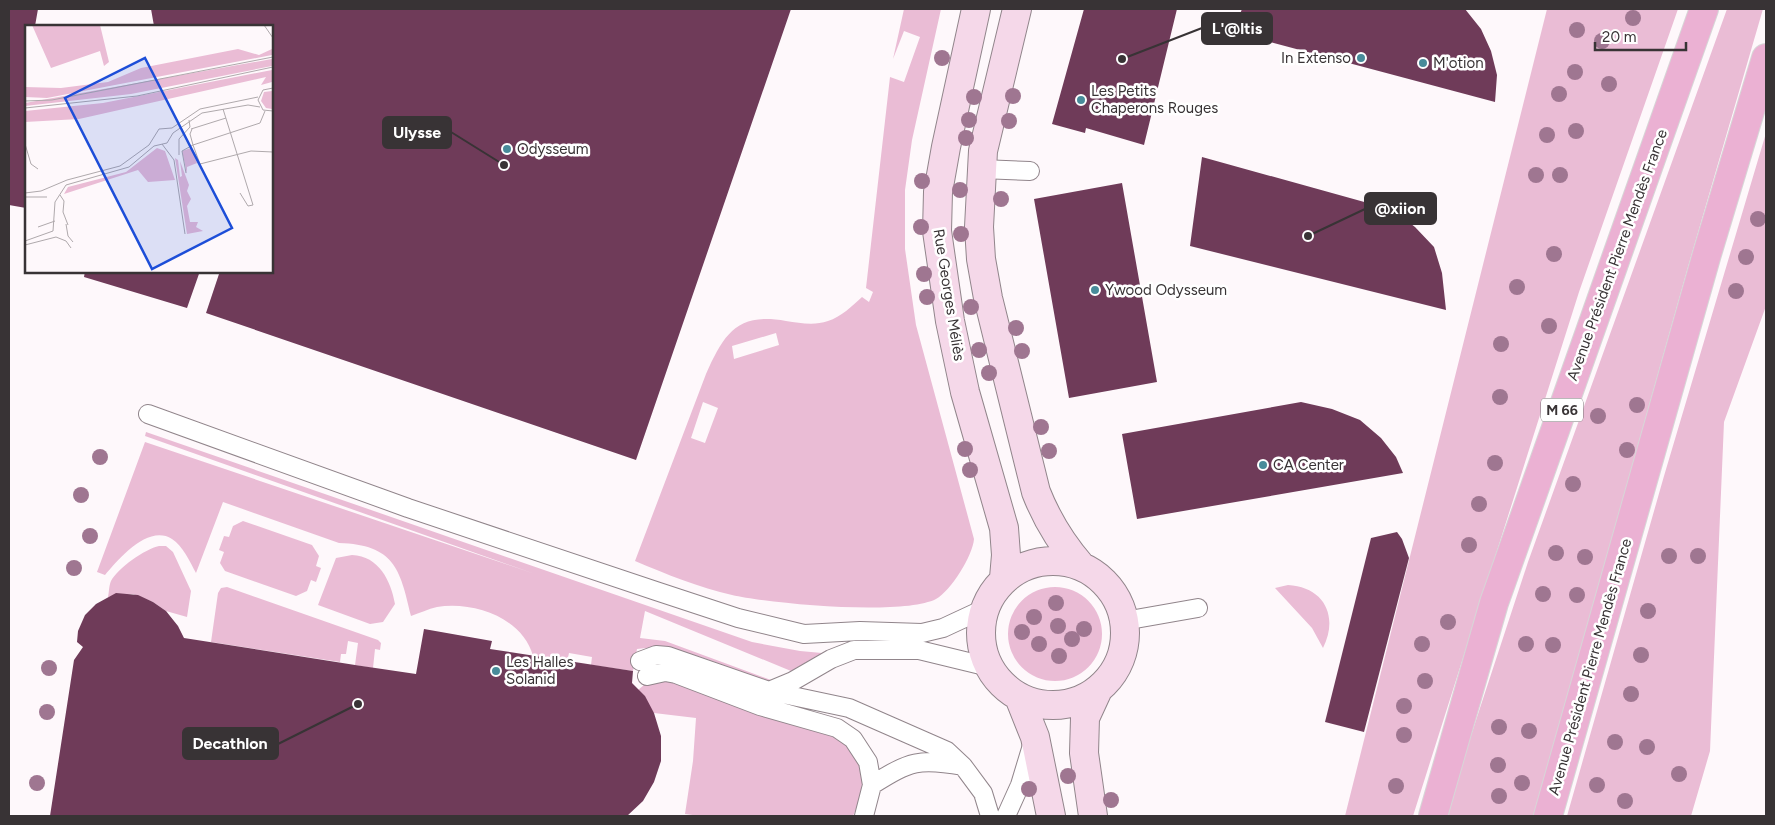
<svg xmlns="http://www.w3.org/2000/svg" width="1775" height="825" viewBox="0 0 1775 825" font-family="Figtree,sans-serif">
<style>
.green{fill:#eabcd5;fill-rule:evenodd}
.building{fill:#6f3b59}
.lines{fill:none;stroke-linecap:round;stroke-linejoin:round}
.lane-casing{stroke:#91858b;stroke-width:20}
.secondary-casing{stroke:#91858b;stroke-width:30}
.primary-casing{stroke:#d7d6d7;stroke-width:30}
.lane{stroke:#fff;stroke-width:18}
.secondary{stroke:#f5d8e9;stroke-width:28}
.primary{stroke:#ebb1d3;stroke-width:28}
.tree{fill:#9f7691}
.poi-dot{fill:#488b9a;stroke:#fff;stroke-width:2}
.labels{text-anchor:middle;stroke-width:5;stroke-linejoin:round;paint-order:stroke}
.shield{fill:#fff;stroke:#747072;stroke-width:1}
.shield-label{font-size:14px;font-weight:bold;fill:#383335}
.poi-label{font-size:15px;fill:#383335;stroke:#fff;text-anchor:start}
.street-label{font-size:15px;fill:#383335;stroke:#fff}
.inset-road{fill:none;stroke:#afa9ac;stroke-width:1}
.view{fill:#1d4ed8;fill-opacity:0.15;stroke:#1d4ed8;stroke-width:2.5}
.inset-edge{fill:none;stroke:#383335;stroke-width:2.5}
.leader{fill:none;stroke:#383335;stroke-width:2}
.callout-dot{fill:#383335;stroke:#fff;stroke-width:2}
.callout{fill:#383335;stroke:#383335;stroke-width:2}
.callout-label{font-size:16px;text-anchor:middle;font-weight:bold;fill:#fff}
</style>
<rect width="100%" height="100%" fill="#fef8fb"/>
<!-- green -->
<path class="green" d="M 904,9 L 941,9 L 912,140 L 905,190 L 905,249 L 916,325 L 974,539 C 973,555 951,591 936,599 C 903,616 771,604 732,595 C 700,588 666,574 635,561 L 706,374 C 724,334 737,312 786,321 C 800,323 814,326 828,321 C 841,317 852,306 862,297 L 869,302 L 873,292 L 866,288 L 890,77 L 904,82 L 920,37 L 904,31 L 893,59 ZM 776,333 L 779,345 L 734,359 L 732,346 ZM 703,402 L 718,408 L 705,443 L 691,438 Z
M 1547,9 L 1678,9 L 1579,292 L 1413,816 L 1345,816 Z
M 1727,9 L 1763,9 L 1688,267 L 1534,816 L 1446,816 L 1454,787 L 1528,562 Z
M 1766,133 L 1766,306 L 1724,422 L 1710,751 L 1691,816 L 1567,816 L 1664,476 Z
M 146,432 L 752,642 L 800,651 L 822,653 L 791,671 L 645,611 L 640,638 L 665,641 L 771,680 L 767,682 C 728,668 679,643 637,649 L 633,671 L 591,665 L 592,657 L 569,653 L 567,662 L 533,656 C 523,618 474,601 437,607 C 428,609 420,613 411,616 C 400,568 394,545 339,543 L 223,502 L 196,573 C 190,562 183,546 172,539 C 148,524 119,559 105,575 L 97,572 L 145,442 L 535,574 L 145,436 Z
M 243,521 L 312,545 L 319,556 L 316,566 L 321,568 L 316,582 L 311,580 L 307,591 L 296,596 L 225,571 L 220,563 L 224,552 L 219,550 L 224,536 L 229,537 L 233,526 Z
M 159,546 L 166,546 L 173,552 L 191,591 L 187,617 L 166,611 L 153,602 L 133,594 L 108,597 C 109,593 109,585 111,581 C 118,568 145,549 159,546 Z
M 352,555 C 379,556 391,581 395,604 L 383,622 L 370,624 L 318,605 L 336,558 Z
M 1288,585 C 1324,587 1339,616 1323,648 L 1312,628 L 1275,588 Z
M1008 634a47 47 0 1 1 94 0a47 47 0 1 1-94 0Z
M 227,587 L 378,640 L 381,643 L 380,650 L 375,649 L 373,668 L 355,665 L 358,643 L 348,641 L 346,654 L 341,654 L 340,662 L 211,642 L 218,593 L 221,588 Z
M 658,681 L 670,681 L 835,735 C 866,758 868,782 853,816 L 700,816 L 685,814 L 693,761 L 696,718 L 654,713 L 638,690 L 644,685 Z"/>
<!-- building -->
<path class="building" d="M 9,9 L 38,9 L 35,26 L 26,26 L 26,208 L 9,205 Z
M 151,9 L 791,9 L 636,460 L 206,313 L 220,271 L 271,271 L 271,26 L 154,26 Z
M 1084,9 L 1177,9 L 1144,145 L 1086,128 L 1085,133 L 1052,124 Z
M 1242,9 L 1465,9 L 1481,29 L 1491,51 L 1497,75 L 1495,102 L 1233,32 Z
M 1202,157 L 1393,210 L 1415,227 L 1434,247 L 1442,273 L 1446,310 L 1190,246 Z
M 1122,183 L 1157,382 L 1069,398 L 1034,199 Z
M 85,271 L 200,271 L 187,308 L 84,277 Z
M 1301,402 L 1332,409 L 1360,420 L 1381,438 L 1396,457 L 1403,473 L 1137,519 L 1122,434 Z
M 1397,532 L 1402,539 L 1409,558 L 1364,732 L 1325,722 L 1371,538 Z
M 116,593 L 138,595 L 153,602 L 166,611 L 178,626 L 184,638 L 355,665 L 416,674 L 424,629 L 492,641 L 490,649 L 633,671 L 632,683 L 645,696 L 654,713 L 661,736 L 661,761 L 654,782 L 643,801 L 627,816 L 50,816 L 74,660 L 83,647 L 77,642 L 78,631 L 85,615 L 96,604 Z"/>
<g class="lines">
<defs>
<path id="lane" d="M 981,169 L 1030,171
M 148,414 L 408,508 L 656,591 L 738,618 L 804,634 L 860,631 L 922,633 L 943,628 L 986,608
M 1124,621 L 1198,608
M 640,661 L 656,655 L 668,656 L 769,691 L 793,681 L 831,659 L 854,650 L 919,650 L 989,667
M 647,676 L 665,672 L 676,674 L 760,706 L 837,728 L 853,739 L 868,762 L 872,785 L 864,816
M 769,691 L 849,708 L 947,751 L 963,766 L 983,793 L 990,816
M 872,785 C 910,761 919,758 963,766
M 1006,816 L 1020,785 L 1033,742"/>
<path id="secondary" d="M 976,9 L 946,147 L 938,192 L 937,231 L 950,321 L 965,392 L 1004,528 L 1006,555 L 1004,578
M 1017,9 L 983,151 L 979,227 L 981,259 L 988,298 L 1036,492 C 1047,520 1061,543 1081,566
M981 633a72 72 0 1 1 144 0a72 72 0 1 1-144 0Z
M 1019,697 L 1035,737 L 1051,816
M 1093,816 L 1084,753 L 1085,718 L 1097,692"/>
<path id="primary" d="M 1433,816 L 1494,603 L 1704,9
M 1548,816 L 1707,254 L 1766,58"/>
</defs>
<!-- lane casing -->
<use href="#lane" class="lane-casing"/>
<!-- secondary casing -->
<use href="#secondary" class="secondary-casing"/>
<!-- primary casing -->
<use href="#primary" class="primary-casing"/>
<!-- lane -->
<use href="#lane" class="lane"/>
<!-- secondary -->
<use href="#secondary" class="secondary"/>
<!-- primary -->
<use href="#primary" class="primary"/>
</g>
<!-- trees -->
<g class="tree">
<circle cx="1633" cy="18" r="8"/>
<circle cx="1577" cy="30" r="8"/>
<circle cx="1602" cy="41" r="8"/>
<circle cx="942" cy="58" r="8"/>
<circle cx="1575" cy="72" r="8"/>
<circle cx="1609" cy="84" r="8"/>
<circle cx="1559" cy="94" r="8"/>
<circle cx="1013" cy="96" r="8"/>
<circle cx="974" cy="97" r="8"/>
<circle cx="969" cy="120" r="8"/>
<circle cx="1009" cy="121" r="8"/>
<circle cx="1576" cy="131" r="8"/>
<circle cx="1547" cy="135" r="8"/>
<circle cx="966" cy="138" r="8"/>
<circle cx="1536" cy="175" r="8"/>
<circle cx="1560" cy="175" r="8"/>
<circle cx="922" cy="181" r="8"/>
<circle cx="960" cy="190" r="8"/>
<circle cx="1001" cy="199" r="8"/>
<circle cx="1758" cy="219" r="8"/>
<circle cx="921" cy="227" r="8"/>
<circle cx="961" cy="234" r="8"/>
<circle cx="1554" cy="254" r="8"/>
<circle cx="1746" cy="257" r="8"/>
<circle cx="924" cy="274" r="8"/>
<circle cx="1517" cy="287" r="8"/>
<circle cx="1736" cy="291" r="8"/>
<circle cx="927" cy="297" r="8"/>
<circle cx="971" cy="307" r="8"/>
<circle cx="1549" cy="326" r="8"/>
<circle cx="1016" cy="328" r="8"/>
<circle cx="1501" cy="344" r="8"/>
<circle cx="979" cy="350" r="8"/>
<circle cx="1022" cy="351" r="8"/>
<circle cx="989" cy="373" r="8"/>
<circle cx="1500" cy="397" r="8"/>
<circle cx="1637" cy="405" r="8"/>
<circle cx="1598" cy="416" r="8"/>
<circle cx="1041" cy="427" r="8"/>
<circle cx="965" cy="449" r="8"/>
<circle cx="1627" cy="450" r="8"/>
<circle cx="1049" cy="451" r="8"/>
<circle cx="100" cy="457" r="8"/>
<circle cx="1495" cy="463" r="8"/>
<circle cx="970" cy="470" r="8"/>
<circle cx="1573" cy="484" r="8"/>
<circle cx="81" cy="495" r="8"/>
<circle cx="1479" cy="504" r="8"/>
<circle cx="90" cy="536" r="8"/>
<circle cx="1469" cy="545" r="8"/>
<circle cx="1556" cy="553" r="8"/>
<circle cx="1669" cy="556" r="8"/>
<circle cx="1698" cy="556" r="8"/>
<circle cx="1585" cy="557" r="8"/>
<circle cx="74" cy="568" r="8"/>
<circle cx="1543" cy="594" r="8"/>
<circle cx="1577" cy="595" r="8"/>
<circle cx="1056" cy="603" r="8"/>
<circle cx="1648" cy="611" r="8"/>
<circle cx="1034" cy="617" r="8"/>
<circle cx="1448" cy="622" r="8"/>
<circle cx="1058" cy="626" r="8"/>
<circle cx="1084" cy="629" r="8"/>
<circle cx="1022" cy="632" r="8"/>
<circle cx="1072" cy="639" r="8"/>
<circle cx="1039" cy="644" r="8"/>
<circle cx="1422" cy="644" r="8"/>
<circle cx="1526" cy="644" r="8"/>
<circle cx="1553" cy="645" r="8"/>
<circle cx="1641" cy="655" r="8"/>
<circle cx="1059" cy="656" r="8"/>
<circle cx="49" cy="668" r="8"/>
<circle cx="1425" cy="681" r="8"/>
<circle cx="1631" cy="694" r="8"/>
<circle cx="1404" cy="706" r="8"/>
<circle cx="47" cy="712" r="8"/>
<circle cx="1499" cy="727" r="8"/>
<circle cx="1529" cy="731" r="8"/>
<circle cx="1404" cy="735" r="8"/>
<circle cx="1615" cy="742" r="8"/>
<circle cx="1647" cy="747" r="8"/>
<circle cx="1498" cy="765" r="8"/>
<circle cx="1679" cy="774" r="8"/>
<circle cx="1068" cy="776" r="8"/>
<circle cx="37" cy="783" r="8"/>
<circle cx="1522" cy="783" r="8"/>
<circle cx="1597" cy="785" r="8"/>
<circle cx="1396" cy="786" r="8"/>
<circle cx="1029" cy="789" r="8"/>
<circle cx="1499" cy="796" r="8"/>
<circle cx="1111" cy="800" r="8"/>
<circle cx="1625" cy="801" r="8"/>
</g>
<!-- markers -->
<g class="poi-dot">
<circle cx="1361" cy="58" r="5"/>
<circle cx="1423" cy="63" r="5"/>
<circle cx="1081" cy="100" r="5"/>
<circle cx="507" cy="149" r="5"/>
<circle cx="1095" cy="290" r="5"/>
<circle cx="1263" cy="465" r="5"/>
<circle cx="496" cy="671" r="5"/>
</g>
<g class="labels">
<!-- shield labels -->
<rect class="shield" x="1541" y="398.5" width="42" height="23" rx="4"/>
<g class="shield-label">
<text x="1562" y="415">M 66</text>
</g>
<!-- poi labels -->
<g class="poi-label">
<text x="1351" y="63" text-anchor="end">In Extenso</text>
<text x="1433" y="68">M'otion</text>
<text x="1091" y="96">Les Petits<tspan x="1091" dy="17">Chaperons Rouges</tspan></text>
<text x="517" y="154">Odysseum</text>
<text x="1105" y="295">Ywood Odysseum</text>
<text x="1273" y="470">CA Center</text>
<text x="506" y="667">Les Halles<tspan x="506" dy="17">Solanid</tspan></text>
</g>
<!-- street labels -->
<g class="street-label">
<text transform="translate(1617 255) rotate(-70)" y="5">Avenue Président Pierre Mendès France</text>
<text transform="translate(949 295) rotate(81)" y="5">Rue Georges Méliès</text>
<text transform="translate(1590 667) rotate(-74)" y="5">Avenue Président Pierre Mendès France</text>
</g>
</g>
<!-- overview -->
<g transform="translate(25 25)">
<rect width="248" height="248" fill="#fef8fb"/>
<path d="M 7,0 L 75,0 L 84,37 L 79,41 L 75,26 L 26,43 ZM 213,24 L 234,30 L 247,24 L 247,30 L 22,73 L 0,72 L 0,62 L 36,63 L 83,57 L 116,43 ZM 247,34 L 247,41 L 106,69 L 0,81 L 0,78 ZM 247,45 L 247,57 L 236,60 L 241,52 L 54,94 L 0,97 L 0,86 L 78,78 ZM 247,66 L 247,84 L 241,83 L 236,76 L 239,67 ZM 132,123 L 140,126 L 150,155 L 123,157 L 113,145 L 39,169 L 43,162 L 101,147 ZM 166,123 L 172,138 L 162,142 L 162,149 L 157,126 ZM 150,133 L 153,135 L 155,152 L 157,151 L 155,136 L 164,160 L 162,166 L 166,174 L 162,181 L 165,197 L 173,197 L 171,202 L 178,206 L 162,209 Z" fill="#eabcd5"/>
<path class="inset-road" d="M 239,0 L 248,13M 248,63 L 238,65 L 233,75 L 238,85 L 248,86M 0,76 L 27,75 L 248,32M 0,83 L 112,71 L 248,42M 198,84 L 228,180 L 223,181 L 215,168M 240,86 L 235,98 L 168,120 L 175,139 L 226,126 L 248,127M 166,104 L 201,93M 0,119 L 6,139 L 13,144M 137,119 L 149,135 L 160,209M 154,130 L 154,114 L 165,102 L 164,95M 161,148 L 157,126 L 168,120 L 165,109 L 167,104M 0,168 L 16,166 L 42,155 L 95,141 L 124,120 L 134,104 L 147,103 L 175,84 L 233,72M 35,170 L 39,176 L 38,187 L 43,200M 0,172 L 22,172M 41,199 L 43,211 L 48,217M 13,202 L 30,196M 0,216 L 28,206 L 30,177 L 41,160 L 104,142 L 129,121 L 142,118 L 148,108 L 177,88 L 223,80 L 235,82M 0,220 L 31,212 L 41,216 L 46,223"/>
<path class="view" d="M 120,33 L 207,203 L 127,244 L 40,73 Z"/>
<rect width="248" height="248" class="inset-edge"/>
</g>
<!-- callouts -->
<path class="leader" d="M1122 59L1202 28M504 165L451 132M1308 236L1365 209M358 704L278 744"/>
<g class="callout-dot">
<circle cx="1122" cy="59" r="5"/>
<circle cx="504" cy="165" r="5"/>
<circle cx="1308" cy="236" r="5"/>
<circle cx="358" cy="704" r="5"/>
</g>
<g class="callout">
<rect x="1202" y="13" width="70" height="31" rx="5"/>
<rect x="383" y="117" width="68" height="31" rx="5"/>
<rect x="1365" y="193" width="71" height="31" rx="5"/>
<rect x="183" y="728" width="95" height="31" rx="5"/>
</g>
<g class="callout-label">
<text x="1237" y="34">L'@ltis</text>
<text x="417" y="138">Ulysse</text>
<text x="1400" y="214">@xiion</text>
<text x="230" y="749">Decathlon</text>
</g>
<!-- border -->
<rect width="1775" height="825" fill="none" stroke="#383335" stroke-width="20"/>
<!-- scale -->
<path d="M1595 42v8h91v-8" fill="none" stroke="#383335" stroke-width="2.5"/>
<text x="1602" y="42" font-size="15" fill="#383335" stroke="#ffffff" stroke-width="4" paint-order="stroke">20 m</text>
</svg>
